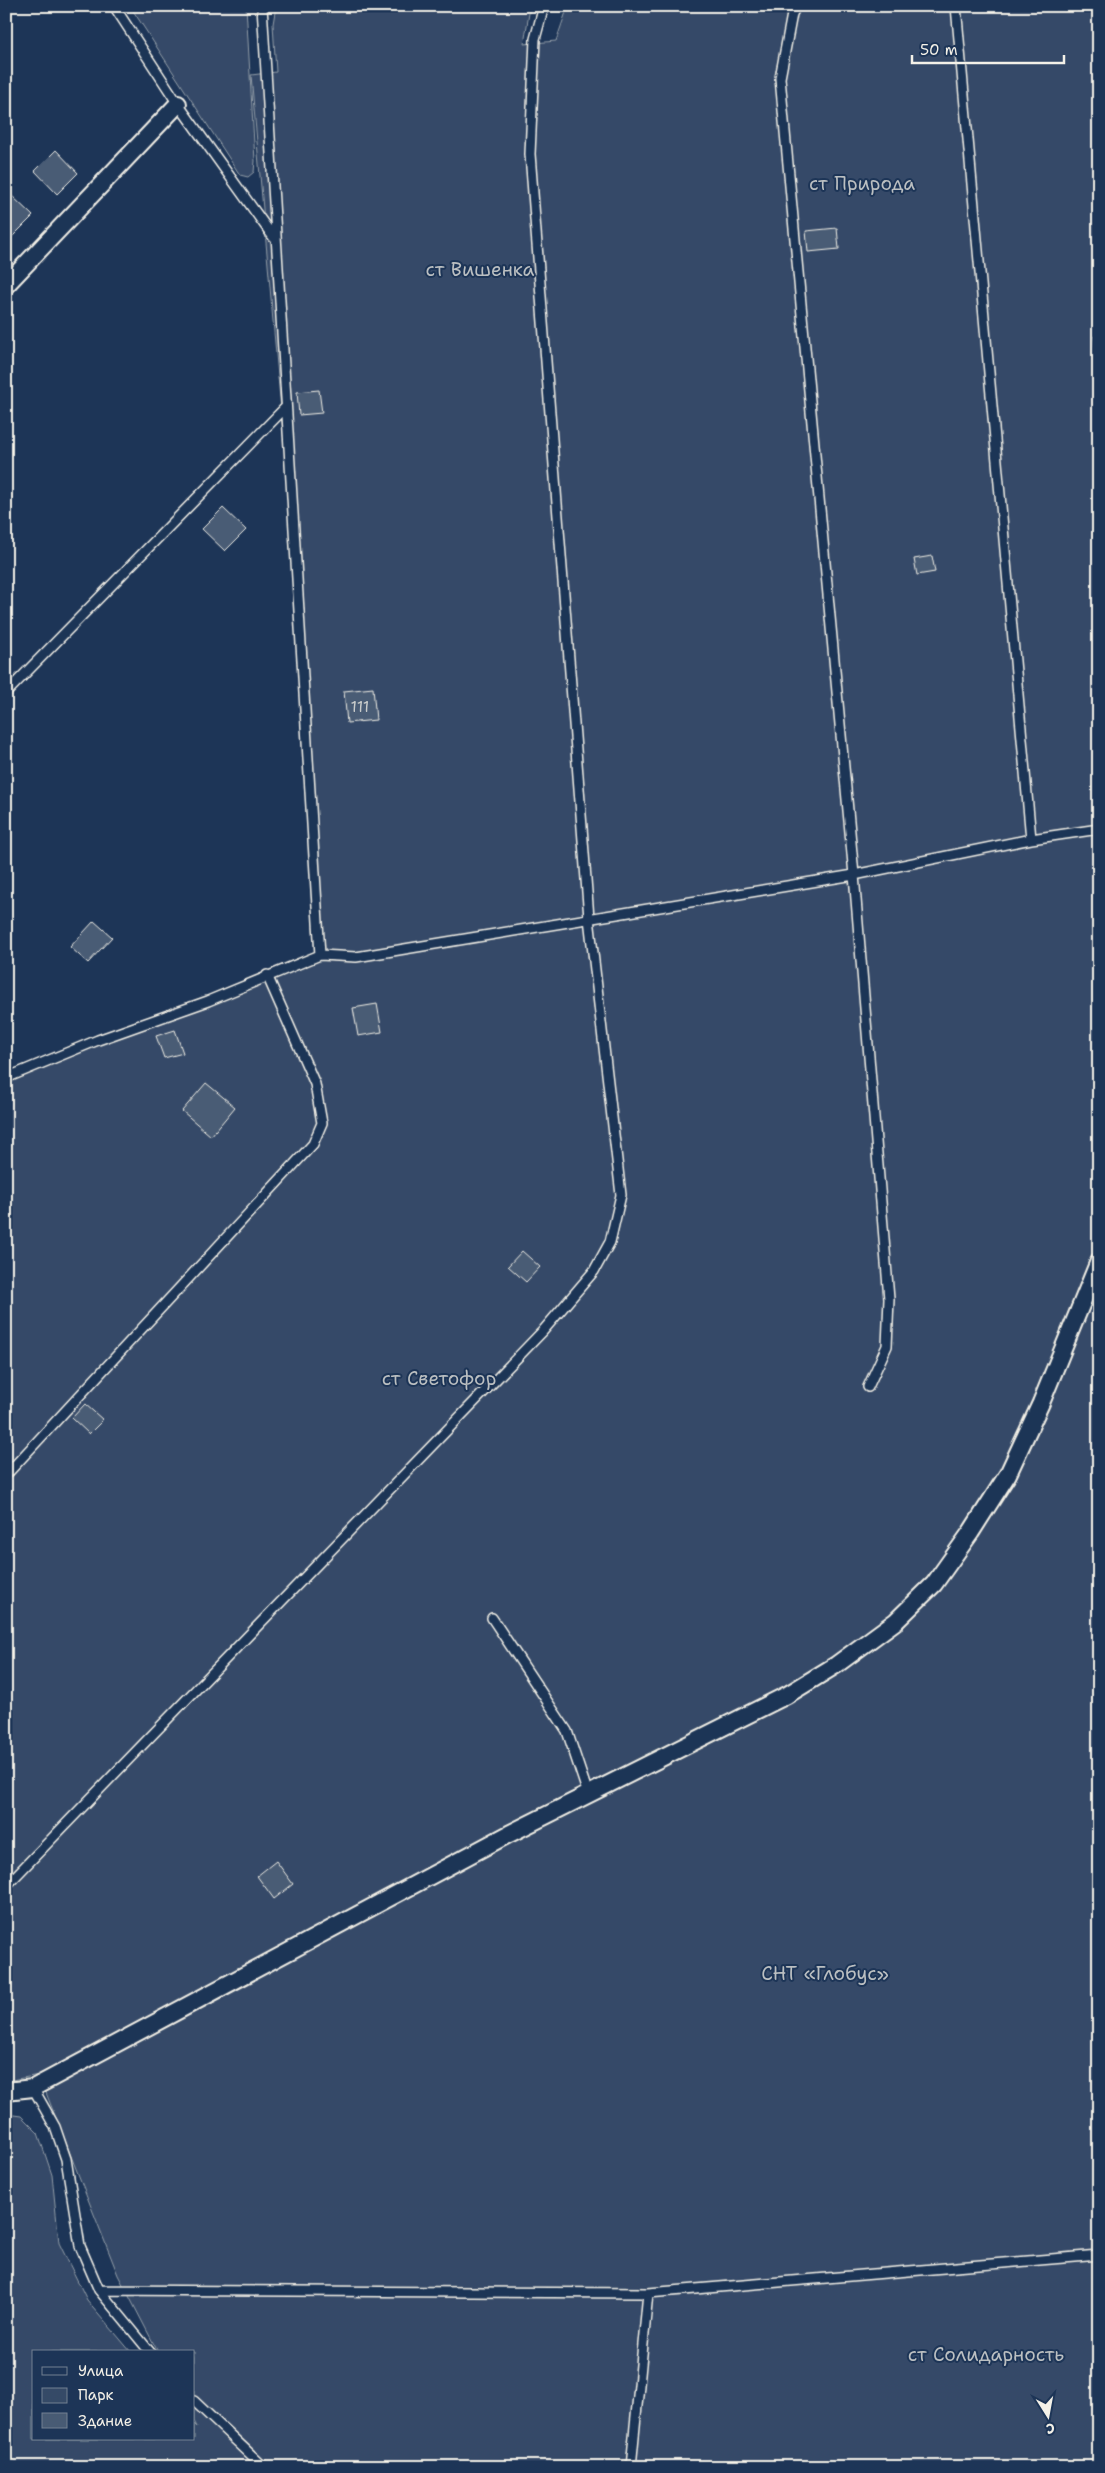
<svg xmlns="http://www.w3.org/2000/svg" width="1105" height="2473" viewBox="0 0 1105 2473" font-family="'Shantell Sans',sans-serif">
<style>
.green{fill:#354a67;stroke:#949ea8;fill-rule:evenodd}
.building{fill:#485b74;stroke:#f4f1e8}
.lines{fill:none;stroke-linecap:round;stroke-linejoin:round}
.lane-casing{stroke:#f4f1e8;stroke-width:12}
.street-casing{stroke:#f4f1e8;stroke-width:20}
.lane{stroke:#1d3557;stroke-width:9}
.street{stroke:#1d3557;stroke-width:16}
.labels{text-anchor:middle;stroke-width:4;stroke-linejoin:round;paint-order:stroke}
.number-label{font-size:16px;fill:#c9cccb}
.park-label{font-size:19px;fill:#bbbfc1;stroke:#1d3557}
</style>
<rect width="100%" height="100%" fill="#1d3557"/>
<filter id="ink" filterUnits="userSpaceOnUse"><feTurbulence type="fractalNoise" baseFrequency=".02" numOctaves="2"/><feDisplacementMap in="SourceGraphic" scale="10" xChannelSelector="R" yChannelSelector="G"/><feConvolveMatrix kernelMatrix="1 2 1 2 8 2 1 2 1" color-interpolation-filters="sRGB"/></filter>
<g filter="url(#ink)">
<!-- green -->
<path class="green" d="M 130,6 L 246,6 L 255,161 L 254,172 L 248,177 L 240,175 Z
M 276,6 L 1099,6 L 1099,2467 L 6,2467 L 6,2114 L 21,2116 L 38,2133 L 52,2175 L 59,2243 L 87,2300 L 131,2352 L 34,2352 L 34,2439 L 194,2439 L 194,2424 L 197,2427 L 194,2421 L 194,2352 L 158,2352 L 118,2275 L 39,2075 L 6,2081 L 6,1088 L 21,1072 L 315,959 L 286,466 L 251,75 L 276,72 L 273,24 ZM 530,7 L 566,12 L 556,41 L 524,44 Z"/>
<!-- building -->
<path class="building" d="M 56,150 L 78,173 L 57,194 L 35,171 Z
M 10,194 L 33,216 L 12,237 L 6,231 L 6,198 Z
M 837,228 L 839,249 L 808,252 L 806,231 Z
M 1094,336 L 1099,336 L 1099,354 L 1096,355 Z
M 319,390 L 322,413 L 299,415 L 297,392 Z
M 223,508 L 246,530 L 225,551 L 202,529 Z
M 932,556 L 935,572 L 917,575 L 914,559 Z
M 373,688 L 376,720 L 347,723 L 344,691 Z
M 94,921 L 112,937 L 88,963 L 70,947 Z
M 377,1004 L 382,1032 L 358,1036 L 353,1008 Z
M 175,1030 L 183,1053 L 164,1058 L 156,1036 Z
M 206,1083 L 235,1107 L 211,1136 L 182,1111 Z
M 522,1251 L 540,1267 L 526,1282 L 508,1266 Z
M 85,1404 L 103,1420 L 89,1434 L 72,1418 Z
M 276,1861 L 293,1884 L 274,1899 L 257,1876 Z"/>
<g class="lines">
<defs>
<path id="lane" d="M 114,6 L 178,104 L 274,238
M 262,6 L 320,955
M 796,6 L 792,14 L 780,78 L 854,875 L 889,1299 L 887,1346 L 868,1387
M 956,6 L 1031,839
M 6,693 L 285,408
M 6,1078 L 98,1040 L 208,1001 L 320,955 L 356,957 L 854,875 L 1031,839 L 1099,829
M 6,1475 L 313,1144 L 322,1123 L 315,1084 L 267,975
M 492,1618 L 567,1731 L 588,1794
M 6,1886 L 542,1332 L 594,1271 L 610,1242 L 621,1195 L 589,918 L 530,154 L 535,39 L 544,6
M 33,2088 L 55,2127 L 66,2159 L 80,2246 L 99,2290 L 150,2352
M 99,2290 L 648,2293 L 1099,2255
M 194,2401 L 264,2467
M 631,2467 L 648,2293"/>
<path id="street" d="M 6,285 L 178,104
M 6,2091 L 33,2088 L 509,1834 L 787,1695 L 836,1665 L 896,1621 L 934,1584 L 971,1532 L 1008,1474 L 1041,1403 L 1099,1261"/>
</defs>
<!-- lane casing -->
<use href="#lane" class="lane-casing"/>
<!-- street casing -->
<use href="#street" class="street-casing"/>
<!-- lane -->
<use href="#lane" class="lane"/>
<!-- street -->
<use href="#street" class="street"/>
</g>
</g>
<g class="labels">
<!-- number labels -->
<g class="number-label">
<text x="360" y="712">111</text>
</g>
<!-- park labels -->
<g class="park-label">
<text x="862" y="190">ст Природа</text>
<text x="480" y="276">ст Вишенка</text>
<text x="439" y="1385">ст Светофор</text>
<text x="825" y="1980">СНТ «Глобус»</text>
<text x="986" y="2361">ст Солидарность</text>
</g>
</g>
<!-- margin -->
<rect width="1105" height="2473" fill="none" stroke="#1d3557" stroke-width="25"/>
<rect x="12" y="12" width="1080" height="2448" fill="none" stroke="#f4f1e8" stroke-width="2" filter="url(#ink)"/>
<!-- legend -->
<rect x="32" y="2350" width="162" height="90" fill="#1d3557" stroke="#738091"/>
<rect x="42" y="2367" width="25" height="8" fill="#1d3557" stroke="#738091"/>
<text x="78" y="2376" font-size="15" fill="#f4f1e8">Улица</text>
<rect x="42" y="2388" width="25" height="15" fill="#354a67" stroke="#738091"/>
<text x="78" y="2400" font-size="15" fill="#f4f1e8">Парк</text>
<rect x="42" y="2413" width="25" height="15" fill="#485b74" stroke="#738091"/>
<text x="78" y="2426" font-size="15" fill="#f4f1e8">Здание</text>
<!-- north arrow -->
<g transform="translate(1048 2416) rotate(169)" stroke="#1d3557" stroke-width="4" paint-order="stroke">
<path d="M0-4L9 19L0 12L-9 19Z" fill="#f4f1e8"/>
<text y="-8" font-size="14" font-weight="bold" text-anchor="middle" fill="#f4f1e8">С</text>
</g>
<!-- scale -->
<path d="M912 55v8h152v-8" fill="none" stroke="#f4f1e8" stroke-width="2.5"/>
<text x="920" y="55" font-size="15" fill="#f4f1e8" stroke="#1d3557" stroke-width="4" paint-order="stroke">50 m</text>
</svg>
